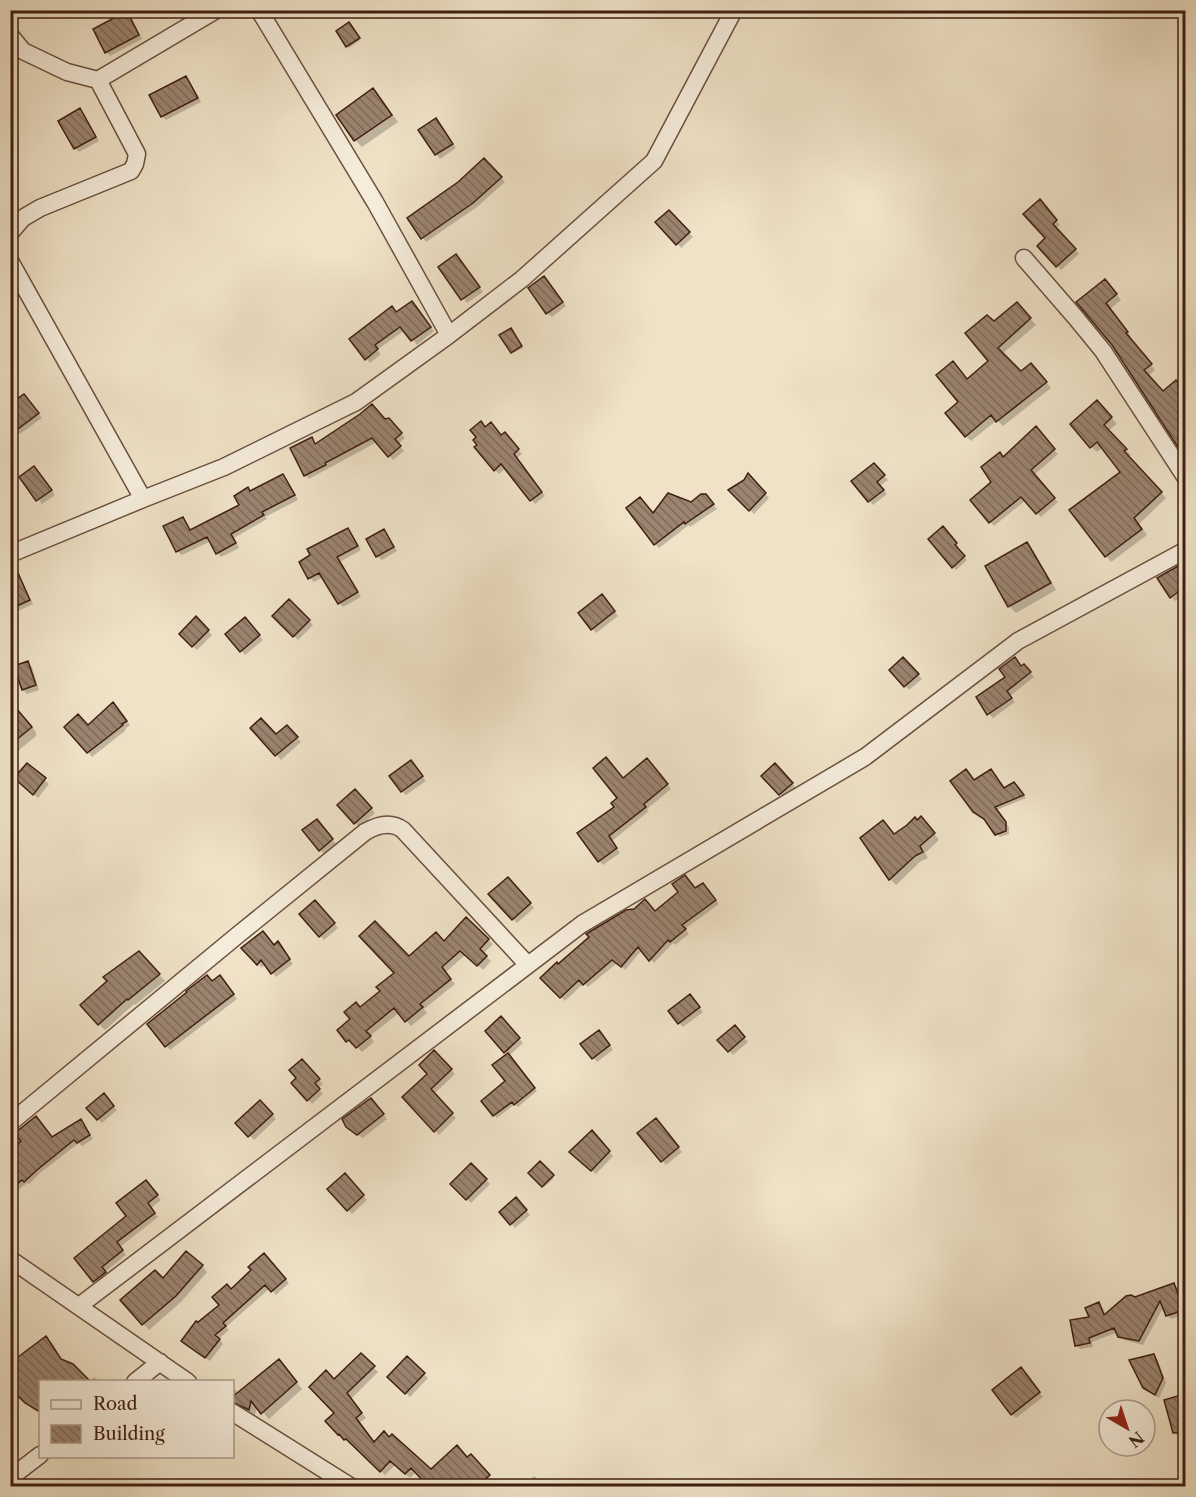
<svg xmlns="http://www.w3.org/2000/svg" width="1196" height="1497" viewBox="0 0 1196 1497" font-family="'Libre Caslon Text',serif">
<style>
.shadow{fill:#0003}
.building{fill:url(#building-back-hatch);stroke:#3f1e11;stroke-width:1.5}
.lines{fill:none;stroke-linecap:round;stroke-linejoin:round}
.minor-casing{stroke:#6b4f3e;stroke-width:19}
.minor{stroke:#f5ecdb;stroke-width:16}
</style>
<defs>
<pattern id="building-back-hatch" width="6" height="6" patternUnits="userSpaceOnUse" patternTransform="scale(1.5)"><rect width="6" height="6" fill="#9b8470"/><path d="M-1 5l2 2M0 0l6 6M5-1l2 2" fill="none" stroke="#806b5b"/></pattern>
</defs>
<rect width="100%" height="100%" fill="#efe2c7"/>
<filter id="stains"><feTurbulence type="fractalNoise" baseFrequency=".00333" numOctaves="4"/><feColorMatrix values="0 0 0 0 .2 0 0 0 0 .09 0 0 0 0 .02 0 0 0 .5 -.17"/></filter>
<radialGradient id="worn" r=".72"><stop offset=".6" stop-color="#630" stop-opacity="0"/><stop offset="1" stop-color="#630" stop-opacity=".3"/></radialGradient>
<!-- shadow -->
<path class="shadow" d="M 127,13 L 131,17 L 142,39 L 110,56 L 106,52 Z
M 350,26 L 360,40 L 349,48 L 338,32 Z
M 186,78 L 190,82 L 201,102 L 166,120 L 162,116 Z
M 373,90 L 380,97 L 398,122 L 362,147 L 355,140 L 338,115 Z
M 80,110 L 84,114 L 99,141 L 79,152 L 75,148 Z
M 436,120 L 456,148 L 440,159 L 436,154 Z
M 484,160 L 505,182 L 477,207 L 426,242 L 409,218 L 459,183 Z
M 1044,205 L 1060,225 L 1056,228 L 1079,254 L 1061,270 L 1039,246 L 1048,238 Z
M 669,212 L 693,237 L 681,248 L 657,222 Z
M 460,260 L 483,292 L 467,303 L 440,267 Z
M 548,282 L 566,306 L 552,317 L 547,313 Z
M 1110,286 L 1121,300 L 1110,309 L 1131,337 L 1130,338 L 1155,370 L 1148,376 L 1163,393 L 1181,387 L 1186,393 L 1186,409 L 1184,411 L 1186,412 L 1186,454 L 1113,344 L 1079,303 Z
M 416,307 L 434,331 L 417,345 L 405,330 L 377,350 L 381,354 L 370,363 L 351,339 L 397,313 Z
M 1022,309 L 1036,325 L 1002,354 L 1021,373 L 1036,371 L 1051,388 L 1003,426 L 997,420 L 971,441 L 966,436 L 967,380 L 990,361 L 994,323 Z
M 512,331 L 523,348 L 513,353 L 512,352 Z
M 28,400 L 42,418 L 10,441 L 10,406 Z
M 1103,408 L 1117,424 L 1108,431 L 1131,455 L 1128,458 L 1166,498 L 1139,524 L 1147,535 L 1111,562 L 1106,556 L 1122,472 L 1103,447 L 1097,452 L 1091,447 Z
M 385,420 L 388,420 L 405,438 L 398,444 L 404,451 L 393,460 L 377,442 L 309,479 L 305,475 L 312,439 L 317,445 Z
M 1040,432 L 1058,454 L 1034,475 L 1058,502 L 1041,517 L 1026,500 L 994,526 L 972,500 L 993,482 L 1004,459 Z
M 502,436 L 509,438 L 522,454 L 517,458 L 545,496 L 535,504 L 506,468 L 499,474 L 495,470 Z
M 878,469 L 888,480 L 880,486 L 887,494 L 873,505 L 854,482 Z
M 38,472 L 55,495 L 42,504 L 21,478 Z
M 748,475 L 769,498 L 754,514 L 730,490 L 745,481 Z
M 283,476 L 287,480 L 298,500 L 265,517 L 267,519 L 234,538 L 239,548 L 221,557 L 217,553 L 211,541 L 182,555 L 177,551 L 165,527 L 183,518 L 187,523 L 191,531 L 241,505 L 251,492 Z
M 704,493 L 717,509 L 690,527 L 689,525 L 659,548 L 655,544 L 653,515 L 691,503 Z
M 348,530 L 352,534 L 361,550 L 340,562 L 361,597 L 343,607 L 339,603 L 323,577 L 314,582 L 310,578 L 301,562 Z
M 384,531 L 388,535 L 397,551 L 382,560 L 377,556 Z
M 946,531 L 959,547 L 957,549 L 967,560 L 956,570 L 953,567 Z
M 1027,544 L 1033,550 L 1056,590 L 1016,613 L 1009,606 L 987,567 Z
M 10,565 L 13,565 L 17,570 L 33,604 L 10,615 Z
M 1186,589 L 1186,594 L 1175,601 L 1172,598 Z
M 606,600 L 618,616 L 596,633 L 580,614 Z
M 289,601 L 313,625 L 298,640 L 274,616 Z
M 196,618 L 212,635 L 197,650 L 181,634 Z
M 249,623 L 263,640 L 245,655 L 227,634 Z
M 903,659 L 922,679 L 909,690 L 891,670 Z
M 27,662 L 32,667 L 39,690 L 27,694 L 23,690 Z
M 1022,667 L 1028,670 L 1034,677 L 1010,696 L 1015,702 L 993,718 L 989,714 Z
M 10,701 L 36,732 L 36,736 L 18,751 L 10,750 Z
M 117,708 L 130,725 L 125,729 L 126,730 L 92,757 L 66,727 L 88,727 Z
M 252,728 L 276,736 L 291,731 L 301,742 L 281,760 Z
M 651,764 L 671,789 L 647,809 L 649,811 L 612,841 L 620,853 L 603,865 L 599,861 L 623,780 Z
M 27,765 L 49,784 L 38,798 L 20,782 Z
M 775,765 L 796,788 L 784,798 L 764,776 Z
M 415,766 L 426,781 L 406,795 L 402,791 Z
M 974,781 L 1004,789 L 1017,788 L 1026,798 L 997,810 L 1009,827 L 1009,834 L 1000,837 L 987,821 L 974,811 Z
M 355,791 L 375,813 L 359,827 L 339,805 Z
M 927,824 L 939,840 L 925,853 L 928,858 L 921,861 L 896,885 L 890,879 L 862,839 L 894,835 Z
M 321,825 L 336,844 L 324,854 L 320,850 Z
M 508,879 L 534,908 L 517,923 L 490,894 Z
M 706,888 L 719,904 L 685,929 L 689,934 L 675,945 L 673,943 L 654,963 L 642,950 L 625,970 L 617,963 L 588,987 L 584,983 L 565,1001 L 542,978 L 558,966 L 696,890 Z
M 319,906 L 338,928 L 324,940 L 320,936 Z
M 466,919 L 493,944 L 483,954 L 491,961 L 483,970 L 466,954 L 445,973 L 455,984 L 424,1009 L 427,1013 L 411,1026 L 399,1013 L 370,1036 L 374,1042 L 362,1052 L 354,1044 L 352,1045 L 348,1041 L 352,1019 L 360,1009 L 382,991 L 409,958 L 444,942 Z
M 274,947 L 282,947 L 293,964 L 276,977 L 265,964 L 262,968 L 243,948 Z
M 145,959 L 165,981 L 135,1005 L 134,1004 L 105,1030 L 99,1024 Z
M 224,981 L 237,999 L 170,1050 L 149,1024 L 212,983 Z
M 694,1000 L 703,1012 L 683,1027 L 679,1023 Z
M 505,1023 L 523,1043 L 509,1056 L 537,1091 L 518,1107 L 515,1104 L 497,1118 L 483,1101 L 507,1082 L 508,1054 L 487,1031 Z
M 734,1027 L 748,1042 L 733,1055 L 719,1040 Z
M 603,1036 L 613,1050 L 597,1062 L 582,1045 Z
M 434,1052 L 455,1074 L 434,1094 L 456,1118 L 439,1135 L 404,1097 L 429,1074 Z
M 306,1065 L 323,1084 L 318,1088 L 323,1094 L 312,1104 L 293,1083 Z
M 108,1099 L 117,1110 L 102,1123 L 98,1119 Z
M 260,1102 L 276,1119 L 254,1140 L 237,1123 Z
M 375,1104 L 387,1119 L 363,1138 L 352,1131 Z
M 35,1118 L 52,1138 L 81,1121 L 93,1139 L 82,1146 L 79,1143 L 40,1173 L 29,1184 L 27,1183 L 10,1197 L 10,1138 Z
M 660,1124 L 682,1152 L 666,1165 L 639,1133 Z
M 596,1136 L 613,1156 L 596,1174 L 575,1156 Z
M 540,1164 L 554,1178 L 544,1187 L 530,1173 Z
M 471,1165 L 490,1184 L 471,1203 L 452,1184 Z
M 345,1175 L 367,1200 L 352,1214 L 329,1189 Z
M 150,1186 L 161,1200 L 151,1208 L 158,1217 L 120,1247 L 126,1255 L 105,1272 L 109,1277 L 99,1285 L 76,1258 L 128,1216 Z
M 520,1203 L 530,1215 L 515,1228 L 511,1223 Z
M 264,1255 L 289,1283 L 276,1295 L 270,1288 L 226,1327 L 229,1330 L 219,1339 L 223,1344 L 210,1361 L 187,1344 L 198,1324 L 221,1305 L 232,1291 L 253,1271 Z
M 202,1266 L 207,1272 L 181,1302 L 149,1330 L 122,1300 L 163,1280 Z
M 1174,1285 L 1178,1289 L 1186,1310 L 1186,1314 L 1171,1319 L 1167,1315 L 1164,1306 L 1143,1345 L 1124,1340 L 1118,1332 L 1092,1342 L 1093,1347 L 1080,1349 L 1076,1345 L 1099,1304 L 1103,1308 L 1106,1315 L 1135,1299 Z
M 46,1338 L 52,1343 L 63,1362 L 89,1381 L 95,1377 L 99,1382 L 40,1382 L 40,1416 L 38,1412 L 32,1409 L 19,1394 Z
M 361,1355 L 378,1372 L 351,1399 L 366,1418 L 359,1423 L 374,1443 L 431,1471 L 468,1459 L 471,1456 L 490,1477 L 482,1486 L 430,1486 L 416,1472 L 410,1478 L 395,1465 L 385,1475 L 352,1442 L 350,1444 L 344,1438 L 343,1439 L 327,1421 L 336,1413 L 334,1381 Z
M 1154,1355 L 1158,1360 L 1166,1383 L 1159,1398 L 1149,1392 L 1144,1387 Z
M 407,1358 L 428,1378 L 410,1397 L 389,1377 Z
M 285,1368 L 302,1389 L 269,1419 L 257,1406 L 255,1415 L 245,1409 L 232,1407 L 233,1387 L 239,1394 Z
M 1025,1373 L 1043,1397 L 1016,1418 L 1012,1414 Z
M 1186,1395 L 1186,1438 L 1180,1438 L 1175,1433 L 1166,1401 Z
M 534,1476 L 548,1486 L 525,1486 Z
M 1106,1482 L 1116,1486 L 1104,1486 Z"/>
<!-- building -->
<path class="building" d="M 127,11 L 139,35 L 105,53 L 93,29 Z
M 349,22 L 360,38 L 346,47 L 336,31 Z
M 186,76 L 198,98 L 161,117 L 149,95 Z
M 373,88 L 392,115 L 354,141 L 336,115 Z
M 80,108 L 96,137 L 74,149 L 58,121 Z
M 436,118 L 453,144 L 435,155 L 418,130 Z
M 484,158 L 502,177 L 473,203 L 421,239 L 407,218 L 458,182 Z
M 1040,199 L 1057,220 L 1053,224 L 1076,249 L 1056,267 L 1037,246 L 1045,238 L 1023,214 Z
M 669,210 L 690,232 L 676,245 L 655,222 Z
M 456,254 L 480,287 L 461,300 L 438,267 Z
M 544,276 L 563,302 L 546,314 L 528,288 Z
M 1105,279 L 1117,294 L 1106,303 L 1128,332 L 1126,333 L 1152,364 L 1144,370 L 1163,391 L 1176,380 L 1185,392 L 1185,458 L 1112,345 L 1076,302 Z
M 412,301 L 431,327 L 411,341 L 400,327 L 375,345 L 378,349 L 365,360 L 349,339 L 392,306 L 396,312 Z
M 1017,302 L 1031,318 L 998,348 L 1021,371 L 1031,363 L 1047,382 L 996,422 L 991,415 L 965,437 L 945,413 L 958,402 L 936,375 L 953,361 L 967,379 L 988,361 L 965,333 L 987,315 L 994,321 Z
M 511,328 L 522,346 L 511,353 L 499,335 Z
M 24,394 L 39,413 L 10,435 L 10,404 Z
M 1097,400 L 1112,417 L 1104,425 L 1127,449 L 1124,451 L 1162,492 L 1134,518 L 1142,529 L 1105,557 L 1069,510 L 1120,472 L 1097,442 L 1090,448 L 1070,424 Z
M 372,404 L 385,419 L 389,418 L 402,433 L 395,439 L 401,446 L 388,457 L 372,438 L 325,463 L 326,465 L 304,476 L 290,448 L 312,437 L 315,444 L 360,414 Z
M 481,421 L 485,427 L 491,422 L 501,435 L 505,432 L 519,449 L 514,454 L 542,492 L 530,501 L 501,464 L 494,471 L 474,447 L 477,445 L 473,440 L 476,437 L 470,430 Z
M 1036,426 L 1055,449 L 1031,470 L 1055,498 L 1036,514 L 1021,497 L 989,523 L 970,500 L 991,482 L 981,467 L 1000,452 L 1003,457 Z
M 874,463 L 885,475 L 877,482 L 884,490 L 868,502 L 851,481 Z
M 34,466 L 52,490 L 36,501 L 19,477 Z
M 748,473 L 766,493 L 749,511 L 728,490 L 744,480 Z
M 283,474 L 295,495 L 262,512 L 264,515 L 231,534 L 236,543 L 216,554 L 207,537 L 176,552 L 163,526 L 183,517 L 190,530 L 239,505 L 234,496 L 248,487 L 250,491 Z
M 668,493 L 691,502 L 701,494 L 706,494 L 714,504 L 685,524 L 684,522 L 654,545 L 626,508 L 640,497 L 653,513 Z
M 943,526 L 957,543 L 955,545 L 965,556 L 952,568 L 928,539 Z
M 348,528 L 358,546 L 337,557 L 358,592 L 338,604 L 319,573 L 308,579 L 299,562 L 310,555 L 307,549 Z
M 384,529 L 394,547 L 376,557 L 366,539 Z
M 1027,542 L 1051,583 L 1008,607 L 985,566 Z
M 1185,562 L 1185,587 L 1170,598 L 1157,578 Z
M 10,564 L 14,564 L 30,600 L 10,609 Z
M 602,594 L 615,611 L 591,630 L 578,613 Z
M 289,599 L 310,620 L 293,637 L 272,616 Z
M 196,616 L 209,630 L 192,647 L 179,634 Z
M 245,617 L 260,635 L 240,652 L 225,634 Z
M 903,657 L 919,674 L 904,687 L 889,670 Z
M 1015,657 L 1021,666 L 1024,664 L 1031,672 L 1007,691 L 1012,698 L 987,715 L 976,697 L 1005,677 L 999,669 Z
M 28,661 L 36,685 L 22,690 L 14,666 Z
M 10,701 L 32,727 L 10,745 Z
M 113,702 L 127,721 L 122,724 L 123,725 L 108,737 L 87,753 L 64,727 L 78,714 L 88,725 Z
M 261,718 L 276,734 L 287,725 L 298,737 L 275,756 L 250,728 Z
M 606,757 L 623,778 L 647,758 L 668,784 L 644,804 L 646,807 L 609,836 L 617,848 L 598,862 L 577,833 L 614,807 L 611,803 L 617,798 L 593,768 Z
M 411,760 L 423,776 L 401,792 L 389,776 Z
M 27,763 L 46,778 L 33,795 L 14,778 Z
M 775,763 L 793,783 L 779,795 L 761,776 Z
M 966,769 L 974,780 L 991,769 L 1004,788 L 1014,782 L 1024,795 L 995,807 L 1006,822 L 1006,831 L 995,835 L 984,819 L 973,812 L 950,781 Z
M 355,789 L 372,808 L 354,824 L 337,805 Z
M 921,816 L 935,833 L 920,846 L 923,852 L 915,856 L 889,880 L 860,838 L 883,820 L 894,834 L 907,825 L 915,817 L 917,820 Z
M 317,819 L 333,839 L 319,851 L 302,830 Z
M 685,875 L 695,888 L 703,883 L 716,900 L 682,925 L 686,929 L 670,942 L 668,940 L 649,961 L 638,947 L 621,967 L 612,960 L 583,985 L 579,980 L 560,998 L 540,978 L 557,962 L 558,964 L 589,937 L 586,934 L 626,910 L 634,909 L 645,899 L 655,911 L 678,892 L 672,884 Z
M 508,877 L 531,903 L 512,920 L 488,894 Z
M 315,900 L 335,923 L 319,937 L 299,914 Z
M 466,917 L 489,939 L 480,949 L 487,956 L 477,966 L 460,951 L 442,967 L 451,979 L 420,1004 L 423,1007 L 405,1022 L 394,1008 L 366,1031 L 371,1036 L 356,1048 L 349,1040 L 346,1042 L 337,1030 L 350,1019 L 344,1012 L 356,1002 L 360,1007 L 380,991 L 376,987 L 394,973 L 359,936 L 375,921 L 409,956 L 436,932 L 444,941 Z
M 263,931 L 274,945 L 278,941 L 290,959 L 271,974 L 261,960 L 257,965 L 241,948 Z
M 139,951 L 160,974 L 128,1000 L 127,999 L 98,1025 L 80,1005 L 107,981 L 103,977 Z
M 207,975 L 212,981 L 220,975 L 234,994 L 165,1047 L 147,1024 L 187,992 L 186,991 Z
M 690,994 L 700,1007 L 678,1024 L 668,1011 Z
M 501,1016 L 520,1038 L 504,1053 L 485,1031 Z
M 735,1025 L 745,1037 L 728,1052 L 717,1040 Z
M 599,1030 L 610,1045 L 592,1059 L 580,1044 Z
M 434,1050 L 452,1069 L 431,1089 L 453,1113 L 434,1132 L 402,1097 L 427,1074 L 419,1065 Z
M 508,1053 L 535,1088 L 514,1105 L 512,1102 L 493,1116 L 481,1101 L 505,1081 L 492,1065 Z
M 302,1059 L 320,1079 L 315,1083 L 320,1089 L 307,1101 L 291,1083 L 296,1078 L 289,1070 Z
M 104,1093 L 114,1106 L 97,1120 L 86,1108 Z
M 371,1098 L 384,1114 L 357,1135 L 346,1127 L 342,1119 Z
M 260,1100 L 273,1114 L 248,1137 L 235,1123 Z
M 36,1116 L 52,1137 L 81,1119 L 90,1135 L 77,1143 L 74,1140 L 37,1170 L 24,1182 L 22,1180 L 10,1190 L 10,1150 L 21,1141 L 15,1133 Z
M 656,1118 L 679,1147 L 661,1162 L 637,1133 Z
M 592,1130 L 610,1151 L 591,1171 L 569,1152 Z
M 540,1161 L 554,1175 L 542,1187 L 528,1173 Z
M 471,1163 L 487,1179 L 466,1200 L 450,1184 Z
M 345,1173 L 364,1195 L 347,1211 L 327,1189 Z
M 146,1180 L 158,1195 L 148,1203 L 155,1213 L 117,1242 L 123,1250 L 102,1267 L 106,1272 L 93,1282 L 74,1258 L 126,1216 L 116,1203 Z
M 516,1197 L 527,1210 L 510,1225 L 499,1212 Z
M 186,1251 L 203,1265 L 176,1296 L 142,1325 L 120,1300 L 155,1270 L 163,1278 Z
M 264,1253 L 286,1279 L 271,1292 L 265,1285 L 223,1323 L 226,1326 L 215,1335 L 220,1339 L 205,1358 L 181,1341 L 196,1321 L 198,1322 L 219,1305 L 212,1297 L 227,1284 L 231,1289 L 251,1270 L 248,1267 Z
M 1174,1283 L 1184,1310 L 1166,1316 L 1160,1301 L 1139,1341 L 1118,1337 L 1114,1328 L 1089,1338 L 1090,1343 L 1075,1346 L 1070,1320 L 1089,1317 L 1085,1308 L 1099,1302 L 1104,1315 L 1126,1296 L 1131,1295 L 1135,1297 Z
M 46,1336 L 61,1359 L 73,1364 L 91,1382 L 40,1382 L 40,1412 L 25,1403 L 17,1395 L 14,1384 L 14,1360 Z
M 361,1353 L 375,1366 L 347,1393 L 362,1413 L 356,1418 L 374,1442 L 384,1431 L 389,1437 L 392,1434 L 431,1469 L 457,1445 L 467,1457 L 471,1454 L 490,1475 L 477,1486 L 428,1486 L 411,1468 L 405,1474 L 390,1461 L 380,1472 L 346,1439 L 344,1440 L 339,1434 L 338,1435 L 325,1421 L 334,1413 L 309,1387 L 326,1370 L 334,1379 Z
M 1154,1354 L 1163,1378 L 1155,1395 L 1143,1388 L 1129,1360 Z
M 407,1356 L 425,1373 L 405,1394 L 387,1377 Z
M 279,1359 L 297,1382 L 261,1414 L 251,1401 L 249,1410 L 232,1402 L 232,1397 Z
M 1021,1367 L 1040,1392 L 1011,1415 L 992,1390 Z
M 1185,1394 L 1185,1432 L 1173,1433 L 1164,1400 Z"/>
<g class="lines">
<defs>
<path id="minor" d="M 259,10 L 375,202 L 449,335 L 522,279 L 654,161 L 734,10
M 10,35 L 23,51 L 67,72 L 98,80 L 137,154 L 135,164 L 131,171 L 40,208 L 23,218 L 10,233
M 98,80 L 216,10
M 1024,258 L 1076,318 L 1103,351 L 1186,478
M 10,261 L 143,499 L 10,554
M 143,499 L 224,467 L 356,402 L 449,335
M 10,1123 L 239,934 L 365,832 C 377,825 391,821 403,830 L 528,965
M 10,1259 L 188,1382
M 79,1306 L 582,924 L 865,757 L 1018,641 L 1186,550
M 135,1382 L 160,1362
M 232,1412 L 350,1486
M 10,1478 L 40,1455"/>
</defs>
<!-- minor casing -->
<use href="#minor" class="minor-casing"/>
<!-- minor -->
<use href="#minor" class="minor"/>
</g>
<!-- margin -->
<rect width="1196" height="1497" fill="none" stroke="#efe2c7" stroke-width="36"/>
<rect x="12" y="12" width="1172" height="1473" fill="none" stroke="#3f1e11" stroke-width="3"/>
<rect x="18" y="18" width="1160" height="1461" fill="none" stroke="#3f1e11" stroke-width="1.5"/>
<!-- legend -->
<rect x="39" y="1380" width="195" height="78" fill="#f5ecdb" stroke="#ac9a8a" stroke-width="1.5"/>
<rect x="51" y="1400" width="30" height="9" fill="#f5ecdb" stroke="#ac9a8a" stroke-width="1.5"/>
<text x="93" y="1410" font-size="18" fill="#3f1e11">Road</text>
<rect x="51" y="1425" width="30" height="18" fill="url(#building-back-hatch)" stroke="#ac9a8a" stroke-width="1.5"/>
<text x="93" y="1440" font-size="18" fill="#3f1e11">Building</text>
<!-- north arrow -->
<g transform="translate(1127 1428) rotate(141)"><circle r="28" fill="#f5ecdb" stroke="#ac9a8a" stroke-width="1.5"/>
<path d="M0-4.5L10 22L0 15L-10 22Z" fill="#8f2418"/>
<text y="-9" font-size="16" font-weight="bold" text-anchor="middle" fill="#3f1e11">N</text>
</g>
<rect width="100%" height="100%" filter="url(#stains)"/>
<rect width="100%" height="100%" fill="url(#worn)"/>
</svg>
